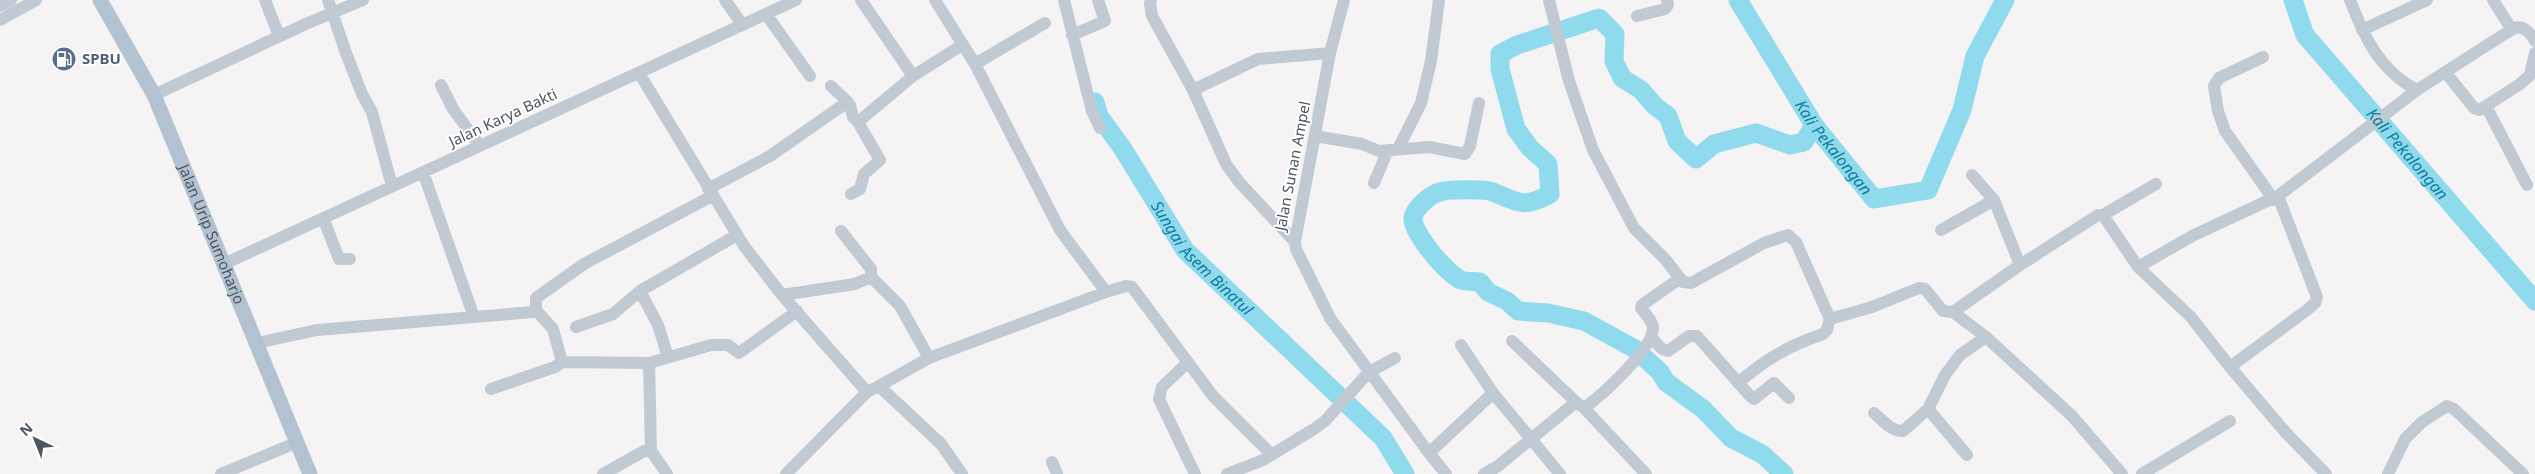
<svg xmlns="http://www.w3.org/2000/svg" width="2535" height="474" viewBox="0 0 2535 474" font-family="'Noto Sans',sans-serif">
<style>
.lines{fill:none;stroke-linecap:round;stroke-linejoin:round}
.river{stroke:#90daee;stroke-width:19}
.minor{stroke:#c1cad2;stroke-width:12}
.major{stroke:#b3c2d1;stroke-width:15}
.labels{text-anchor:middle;stroke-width:4;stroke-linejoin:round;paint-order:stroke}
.service-label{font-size:15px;font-weight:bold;fill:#4e5e75;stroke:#fff;text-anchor:start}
.street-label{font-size:15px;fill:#4a5661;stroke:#fff}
.water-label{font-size:16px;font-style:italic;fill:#0c7c9b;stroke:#fff}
</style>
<rect width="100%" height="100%" fill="#f5f3f3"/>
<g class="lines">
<!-- river -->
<g class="river">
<path id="s1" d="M 1738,0 L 1814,125 L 1874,199 L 1928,190 L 1962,110 L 1975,56 L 2005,0"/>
<path id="s2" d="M 2293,0 L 2305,35 L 2535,301"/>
<path id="s3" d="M 1095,102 L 1099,116 L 1123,149 L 1185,250 L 1383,438 L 1405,474"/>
<path d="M 1784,474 L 1762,454 L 1731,438 L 1703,409 L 1666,382 L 1660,372 L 1635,349 L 1584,321 L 1548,313 L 1518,311 L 1507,301 L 1488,292 L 1480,282 C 1475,281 1466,282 1461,280 C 1447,274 1412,233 1413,218 C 1414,208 1431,194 1440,192 C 1447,189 1487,189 1493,192 C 1516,202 1524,209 1550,194 L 1548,164 L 1530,148 L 1516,129 L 1500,69 L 1500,54 L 1517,45 L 1599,18 L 1615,34 L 1614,61 L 1622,78 L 1641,90 L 1655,106 L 1668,116 L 1677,141 L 1696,159 L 1714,144 L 1756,133 L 1790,145 L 1804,142 L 1814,125"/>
</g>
<!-- minor -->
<path class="minor" d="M 265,0 L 279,36
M 328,0 L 346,53 L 362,94 L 372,112 L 392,186
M 725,0 L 742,24
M 861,0 L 913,76
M 935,0 L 975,64 L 1060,230 L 1106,292 L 1126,286 L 1132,287 L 1213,396 L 1272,455
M 1064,0 L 1092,111 L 1100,128
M 1151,0 L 1150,3 L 1152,16 L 1193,90 L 1226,164 L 1239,182 L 1295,242
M 1344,0 L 1330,53 L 1295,242 L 1296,249 L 1330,318 L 1429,453 L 1446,474
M 1549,0 L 1569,81 L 1593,150 L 1634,228 L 1665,259 L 1683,282 L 1691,283 L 1764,243 L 1788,235 L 1796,242 L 1830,319 L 1872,307 L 1919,288 L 1925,289 L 1943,311 L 1953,312 L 2020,265 L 1994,200 L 1972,175
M 2350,0 C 2364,37 2380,71 2417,90
M 2493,0 L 2512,30
M 0,6 L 11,0
M 766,14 L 810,76
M 1637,16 L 1665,9 L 1668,5 L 1667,0
M 0,20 L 36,0
M 2362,30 L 2427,0
M 1072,35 L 1105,21 L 1098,0
M 2263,57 L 2219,78 L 2214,86 L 2218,111 L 2225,131 L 2274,200
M 975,64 L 1045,23
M 639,73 L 744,246 L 782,295 L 867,392
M 2446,73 L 2474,108 L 2479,110 L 2486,106 L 2527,185
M 441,85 L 453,109 L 480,146
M 831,86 L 848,102
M 1193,90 L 1258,59 L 1330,53
M 154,95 L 308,23 L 363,0
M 2486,106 L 2520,84 L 2530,75 L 2535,53
M 1315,136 L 1362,144 L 1379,151 L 1429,147 L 1465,154 L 1470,146 L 1479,103
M 1398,149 L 1421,103 L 1431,61 L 1439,0
M 423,172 L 474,317
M 1374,183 L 1388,150
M 708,189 L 770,156 L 846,103 L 850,105 L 853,117 L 858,122 L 913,76 L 962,45
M 851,194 L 860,189 L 864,174 L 880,160 L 858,122
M 2103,215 L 2138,267
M 324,220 L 339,259 L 350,259
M 1941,230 L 1994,200
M 224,264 L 796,0
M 2020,265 L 2098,215 L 2103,215 L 2156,184
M 871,277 L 900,306 L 929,358
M 640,291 L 658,325 L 668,357
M 782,295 L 855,284 L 871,277 L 871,269 L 841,231
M 536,310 L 553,329 L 562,362
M 1953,312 L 1986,337 L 2072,416 L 2122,474
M 576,327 L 613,314 L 640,291 L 737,235
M 1651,337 L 1662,349 L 1668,351 L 1689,336 L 1697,336 L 1751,397 L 1754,399 L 1774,383 L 1789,398
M 1512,341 L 1576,402
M 257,343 L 317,330 L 533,312 L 536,308 L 536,298 L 584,264 L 712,196
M 1188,362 L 1162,387 L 1159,399 L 1195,474
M 649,363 L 651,451
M 2230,367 L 2191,317 L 2138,267 L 2194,235 L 2278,196
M 1738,383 C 1766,359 1788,346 1823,334 L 1827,330 L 1830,319
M 879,386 L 929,358 L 1106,292
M 491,389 L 555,367 L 562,362 L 649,363 L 711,345 L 728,345 L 739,353 L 797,311
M 1493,393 L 1560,474
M 1584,408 L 1646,474
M 1928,409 L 1967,455
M 1874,413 C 1882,420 1892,432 1903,431 L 1928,409 L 1945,375 L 1960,355 L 1986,337
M 1429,453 L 1493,393 L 1461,345
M 1052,462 L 1057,474
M 221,474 L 298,442
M 603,474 L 644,451 L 651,451 L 667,474
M 786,474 L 867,392 L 879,386 L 941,444 L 962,474
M 1227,474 L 1263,460 L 1314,429 L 1325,421 L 1369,372 L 1395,358
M 1484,474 L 1498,466 L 1576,402 L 1584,408 C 1601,396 1653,349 1653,328 C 1653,321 1645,314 1641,308 L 1642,305 L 1679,279
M 2142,474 L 2230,421
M 2326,474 L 2287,434 L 2230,367 L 2307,310 L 2315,303 L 2317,297 L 2278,196 L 2417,90 L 2514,28 C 2524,25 2530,33 2535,41
M 2388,474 L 2405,439 L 2422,422 L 2447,406 L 2454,409 L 2523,474"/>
<!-- major -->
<path class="major" id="s4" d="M 100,0 L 154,95 L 310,474"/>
</g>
<!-- icons -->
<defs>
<symbol id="fuel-disc" viewBox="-11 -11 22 22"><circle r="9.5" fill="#5c6f8a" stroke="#fff"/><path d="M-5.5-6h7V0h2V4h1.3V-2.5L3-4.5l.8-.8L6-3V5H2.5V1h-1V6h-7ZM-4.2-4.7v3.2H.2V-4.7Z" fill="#fff"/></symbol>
</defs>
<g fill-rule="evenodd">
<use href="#fuel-disc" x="50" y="45" width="28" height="28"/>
</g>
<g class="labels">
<!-- service labels -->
<g class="service-label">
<text x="82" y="64">SPBU</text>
</g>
<!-- street labels -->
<g class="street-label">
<text transform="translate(503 118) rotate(-25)" y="5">Jalan Karya Bakti</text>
<text transform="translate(1293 166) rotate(-79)" y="5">Jalan Sunan Ampel</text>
<text dy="5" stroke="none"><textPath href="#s4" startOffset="260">Jalan Urip Sumoharjo</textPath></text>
</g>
<!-- water labels -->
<g class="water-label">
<text dy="6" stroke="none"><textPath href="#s1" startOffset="176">Kali Pekalongan</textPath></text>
<text dy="6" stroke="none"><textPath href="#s2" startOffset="194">Kali Pekalongan</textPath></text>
<text dy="6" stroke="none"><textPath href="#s3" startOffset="191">Sungai Asem Binatul</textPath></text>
</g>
</g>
<!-- north arrow -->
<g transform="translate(35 439) rotate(317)" stroke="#ffffff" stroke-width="4" paint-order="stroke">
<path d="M0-4L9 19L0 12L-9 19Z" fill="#4a5661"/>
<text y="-8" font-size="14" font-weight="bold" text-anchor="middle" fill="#4a5661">N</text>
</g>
</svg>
